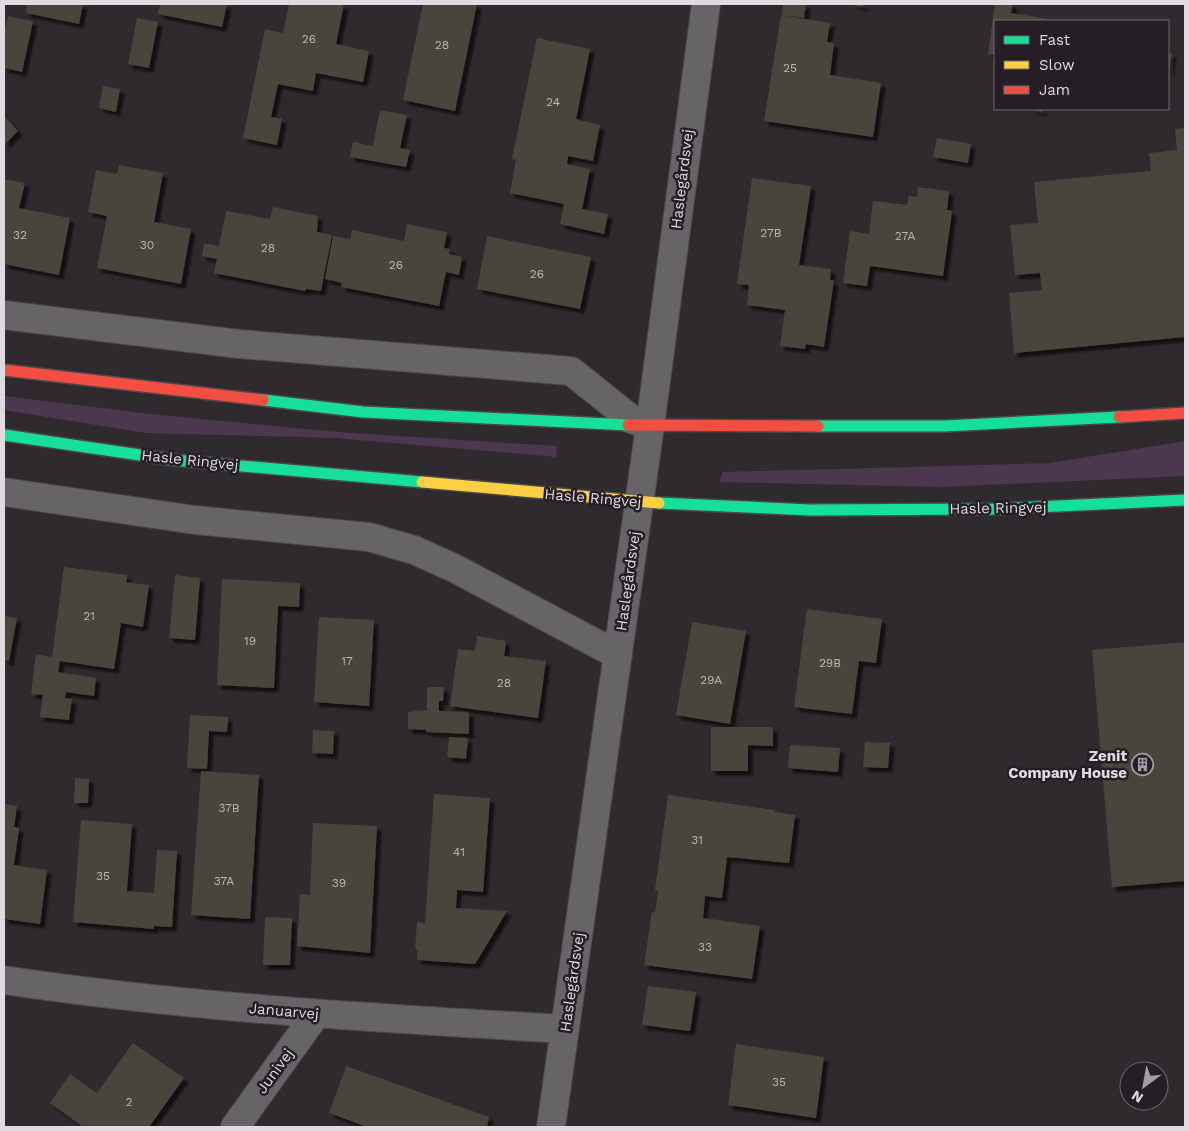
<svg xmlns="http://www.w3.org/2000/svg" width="1189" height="1131" viewBox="0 0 1189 1131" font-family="'Work Sans',sans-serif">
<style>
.green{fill:#4b384e}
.building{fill:#49453d;filter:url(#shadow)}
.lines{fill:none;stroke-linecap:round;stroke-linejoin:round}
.street-casing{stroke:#4a474a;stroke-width:30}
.fast-casing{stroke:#4a474a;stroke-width:14}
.slow-casing{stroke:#4a474a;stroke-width:14}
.jam-casing{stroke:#4a474a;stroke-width:14}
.street{stroke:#676468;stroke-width:28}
.fast{stroke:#16e098;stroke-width:11}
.slow{stroke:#ffcf43;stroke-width:11}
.jam{stroke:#f24e42;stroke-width:11}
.labels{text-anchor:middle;stroke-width:5;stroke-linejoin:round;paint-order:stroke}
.number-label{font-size:12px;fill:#bab6b7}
.street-label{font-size:15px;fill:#dfdbe0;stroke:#251e26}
.poi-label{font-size:15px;font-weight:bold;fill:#dfdbe0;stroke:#251e26;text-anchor:end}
</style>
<defs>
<filter id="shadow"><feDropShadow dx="4.5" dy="4.5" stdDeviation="1" flood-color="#0009"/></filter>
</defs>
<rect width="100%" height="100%" fill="#2e2a2e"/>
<!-- green -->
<path class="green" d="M 4,396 L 151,414 L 337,432 L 557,446 L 556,457 L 336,438 L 146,433 L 4,410 Z
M 1185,441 L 1185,476 L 943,487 L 719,482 L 723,472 L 1050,463 Z"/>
<!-- building -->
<path class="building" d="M 27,4 L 83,4 L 79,24 L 26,13 Z
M 160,4 L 227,4 L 222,27 L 158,14 Z
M 289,4 L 344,4 L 336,44 L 369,51 L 363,82 L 316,73 L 313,91 L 278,84 L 271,117 L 282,119 L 277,145 L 243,138 L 265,29 L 283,33 Z
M 423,4 L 477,4 L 455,111 L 403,100 Z
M 783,4 L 806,4 L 804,18 L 782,15 Z
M 850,4 L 863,4 L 863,7 Z
M 995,4 L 1013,4 L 1011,13 L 1060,21 L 995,21 L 995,55 L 988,54 Z
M 781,15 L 830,23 L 827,42 L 834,43 L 830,75 L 881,83 L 873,137 L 764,121 Z
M 8,16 L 33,21 L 22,72 L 4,68 L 4,34 Z
M 137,18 L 158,22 L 149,68 L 128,64 Z
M 537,38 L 590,49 L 576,119 L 600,125 L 593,161 L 568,156 L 567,164 L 590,169 L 582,209 L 608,214 L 604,234 L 560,224 L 564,204 L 510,193 L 516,160 L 512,159 Z
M 1168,53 L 1172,53 L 1169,73 L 1168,73 Z
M 103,86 L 120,89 L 116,112 L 99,108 Z
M 1029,109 L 1043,109 L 1042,112 Z
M 380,110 L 407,115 L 400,148 L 410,150 L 406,167 L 350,157 L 353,142 L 373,146 Z
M 4,116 L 18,131 L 4,145 Z
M 1185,128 L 1185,337 L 1014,353 L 1009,293 L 1042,290 L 1040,273 L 1015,275 L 1010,225 L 1038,223 L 1034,182 L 1151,171 L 1149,153 L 1177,150 L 1175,129 Z
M 937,138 L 971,144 L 968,163 L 933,157 Z
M 119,165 L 163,173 L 154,222 L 191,229 L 181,284 L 97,268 L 107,216 L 88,212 L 96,170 L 117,174 Z
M 752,178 L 811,186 L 799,265 L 831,269 L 830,280 L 834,280 L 824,347 L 806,344 L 805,349 L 780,346 L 785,310 L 747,305 L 749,285 L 737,284 Z
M 4,179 L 25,183 L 19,208 L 70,218 L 59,275 L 4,264 Z
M 918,187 L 949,191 L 947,210 L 952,211 L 943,276 L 870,266 L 867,286 L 843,283 L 850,231 L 869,234 L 873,201 L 907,205 L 909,196 L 917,197 Z
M 273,207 L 318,216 L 317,232 L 332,235 L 321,291 L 306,289 L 305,291 L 214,273 L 217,259 L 202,256 L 204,243 L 219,246 L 226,211 L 270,219 Z
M 407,224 L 447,232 L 444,248 L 450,249 L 449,254 L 462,257 L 459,275 L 446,272 L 439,306 L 341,287 L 342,283 L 325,279 L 333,236 L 350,239 L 352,230 L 404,241 Z
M 487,236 L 591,257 L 580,309 L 477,289 Z
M 64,567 L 127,575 L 126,582 L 149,585 L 143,627 L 121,623 L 114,669 L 60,661 L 58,672 L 96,678 L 94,696 L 66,692 L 65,698 L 72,699 L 69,720 L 40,717 L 43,695 L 31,694 L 36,654 L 52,657 Z
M 175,575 L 200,578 L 195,640 L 169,638 Z
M 222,579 L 300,583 L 299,607 L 278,606 L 274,688 L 217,685 Z
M 807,609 L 882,619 L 876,663 L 859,661 L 852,714 L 794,707 Z
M 4,616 L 17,618 L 9,661 L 4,660 Z
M 319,617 L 374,620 L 369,706 L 314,702 Z
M 692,622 L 746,631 L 730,724 L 676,715 Z
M 477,636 L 506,641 L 504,656 L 546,661 L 538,718 L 450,706 L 458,649 L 475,651 Z
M 1185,642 L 1185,881 L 1112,887 L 1092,650 Z
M 427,687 L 444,687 L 443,701 L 439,701 L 439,711 L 469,712 L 469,734 L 426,732 L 426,730 L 408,729 L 408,712 L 427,710 Z
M 190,715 L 228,717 L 227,732 L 209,731 L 207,769 L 187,768 Z
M 711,727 L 773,727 L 773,746 L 748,745 L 748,771 L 711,771 Z
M 313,730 L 334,731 L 333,754 L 312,753 Z
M 449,737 L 468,738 L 466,759 L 447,757 Z
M 865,742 L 890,743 L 888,768 L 863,767 Z
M 790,745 L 840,748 L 838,772 L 788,768 Z
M 201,771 L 259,775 L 250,919 L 191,915 Z
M 75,778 L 89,779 L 88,803 L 74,803 Z
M 434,794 L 490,798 L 483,892 L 457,890 L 456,908 L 507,911 L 475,964 L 417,960 L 418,950 L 415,949 L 417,922 L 425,923 Z
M 668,795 L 775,810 L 774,812 L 795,815 L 789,863 L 727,857 L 722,898 L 705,896 L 703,918 L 760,926 L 752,979 L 644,965 L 652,912 L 655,913 L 658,890 L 655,890 Z
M 4,804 L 17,806 L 14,827 L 19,828 L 14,865 L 47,870 L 40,924 L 4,919 Z
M 81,820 L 132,824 L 127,891 L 154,893 L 157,850 L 177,851 L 172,927 L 154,926 L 154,929 L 73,922 Z
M 313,823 L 377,826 L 370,953 L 297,946 L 300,894 L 310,895 Z
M 265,917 L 292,918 L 290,965 L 263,965 Z
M 648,986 L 696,992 L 690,1031 L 642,1025 Z
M 133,1043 L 184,1078 L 149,1127 L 83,1127 L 50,1103 L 70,1074 L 97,1093 Z
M 736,1044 L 824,1057 L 816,1118 L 728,1105 Z
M 346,1066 L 489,1117 L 487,1127 L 367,1127 L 329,1113 Z"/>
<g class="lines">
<defs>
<path id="street" d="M 4,315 L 239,344 L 571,371 L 631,419 L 650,426
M 4,492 L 195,520 L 369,537 L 414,550 L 454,568 L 618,655
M 4,980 C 190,1008 378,1018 565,1029
M 235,1127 L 316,1014
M 551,1127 L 650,426 L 706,4"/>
<path id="fast" d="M 263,400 L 363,412 L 628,425
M 818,426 L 945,426 L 1119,417
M 4,435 L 174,460 L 422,482
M 659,503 L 810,510 L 997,509 L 1185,500"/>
<path id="slow" d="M 422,482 L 659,503"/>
<path id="jam" d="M 4,370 L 263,400
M 1119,417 L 1185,413
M 628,425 L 818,426"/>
</defs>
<!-- street casing -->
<use href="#street" class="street-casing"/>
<!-- fast casing -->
<use href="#fast" class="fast-casing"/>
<!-- slow casing -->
<use href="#slow" class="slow-casing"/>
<!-- jam casing -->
<use href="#jam" class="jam-casing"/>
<!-- street -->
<use href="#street" class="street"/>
<!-- fast -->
<use href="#fast" class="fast"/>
<!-- slow -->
<use href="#slow" class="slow"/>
<!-- jam -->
<use href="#jam" class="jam"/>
</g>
<!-- icons -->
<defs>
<symbol id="building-ring" viewBox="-11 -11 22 22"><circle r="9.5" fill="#251e26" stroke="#a19da2" stroke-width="1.5"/><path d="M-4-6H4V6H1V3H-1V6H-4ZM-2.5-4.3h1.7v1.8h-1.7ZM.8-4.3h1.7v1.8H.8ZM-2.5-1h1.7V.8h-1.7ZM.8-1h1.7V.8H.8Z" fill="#a19da2"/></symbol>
</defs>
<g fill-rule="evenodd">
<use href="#building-ring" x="1130" y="752" width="25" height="25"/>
</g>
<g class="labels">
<!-- number labels -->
<g class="number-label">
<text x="309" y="43">26</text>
<text x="442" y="49">28</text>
<text x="790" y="72">25</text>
<text x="553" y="106">24</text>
<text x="771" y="237">27B</text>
<text x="20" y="239">32</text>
<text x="905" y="240">27A</text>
<text x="147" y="249">30</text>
<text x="268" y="252">28</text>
<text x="396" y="269">26</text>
<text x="537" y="278">26</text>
<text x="89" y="620">21</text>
<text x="250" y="645">19</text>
<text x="347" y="665">17</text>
<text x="830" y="667">29B</text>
<text x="711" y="684">29A</text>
<text x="504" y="687">28</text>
<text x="229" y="812">37B</text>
<text x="697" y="844">31</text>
<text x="459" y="856">41</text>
<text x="103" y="880">35</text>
<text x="224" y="885">37A</text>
<text x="339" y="887">39</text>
<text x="705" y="951">33</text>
<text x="779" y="1086">35</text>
<text x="129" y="1106">2</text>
</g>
<!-- street labels -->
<g class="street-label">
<text transform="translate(682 179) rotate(-83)" y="5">Haslegårdsvej</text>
<text transform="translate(190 460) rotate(6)" y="5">Hasle Ringvej</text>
<text transform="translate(593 498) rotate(5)" y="5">Hasle Ringvej</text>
<text transform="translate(998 508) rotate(-1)" y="5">Hasle Ringvej</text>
<text transform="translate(628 581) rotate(-82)" y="5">Haslegårdsvej</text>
<text transform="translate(572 982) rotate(-82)" y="5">Haslegårdsvej</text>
<text transform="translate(284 1011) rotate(5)" y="5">Januarvej</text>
<text transform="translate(275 1071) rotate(-54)" y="5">Junivej</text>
</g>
<!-- poi labels -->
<g class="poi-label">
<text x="1127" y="761">Zenit<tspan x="1127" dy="17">Company House</tspan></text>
</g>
</g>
<!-- border -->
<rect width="1189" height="1131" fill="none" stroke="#dfdbe0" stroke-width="10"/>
<!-- legend -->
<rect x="994" y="20" width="175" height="90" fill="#251e26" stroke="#6f6a70"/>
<rect x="1004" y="36" width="25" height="8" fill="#16e098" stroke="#6f6a70"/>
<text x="1039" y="45" font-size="15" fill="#dfdbe0">Fast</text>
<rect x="1004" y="61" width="25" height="8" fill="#ffcf43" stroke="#6f6a70"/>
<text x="1039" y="70" font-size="15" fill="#dfdbe0">Slow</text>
<rect x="1004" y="86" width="25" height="8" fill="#f24e42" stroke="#6f6a70"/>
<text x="1039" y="95" font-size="15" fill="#dfdbe0">Jam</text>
<!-- north arrow -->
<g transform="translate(1144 1086) rotate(212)"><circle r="24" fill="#251e26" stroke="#6f6a70"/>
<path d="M0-4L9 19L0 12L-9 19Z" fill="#a19da2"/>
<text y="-8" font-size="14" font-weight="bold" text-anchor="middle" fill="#dfdbe0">N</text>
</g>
</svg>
